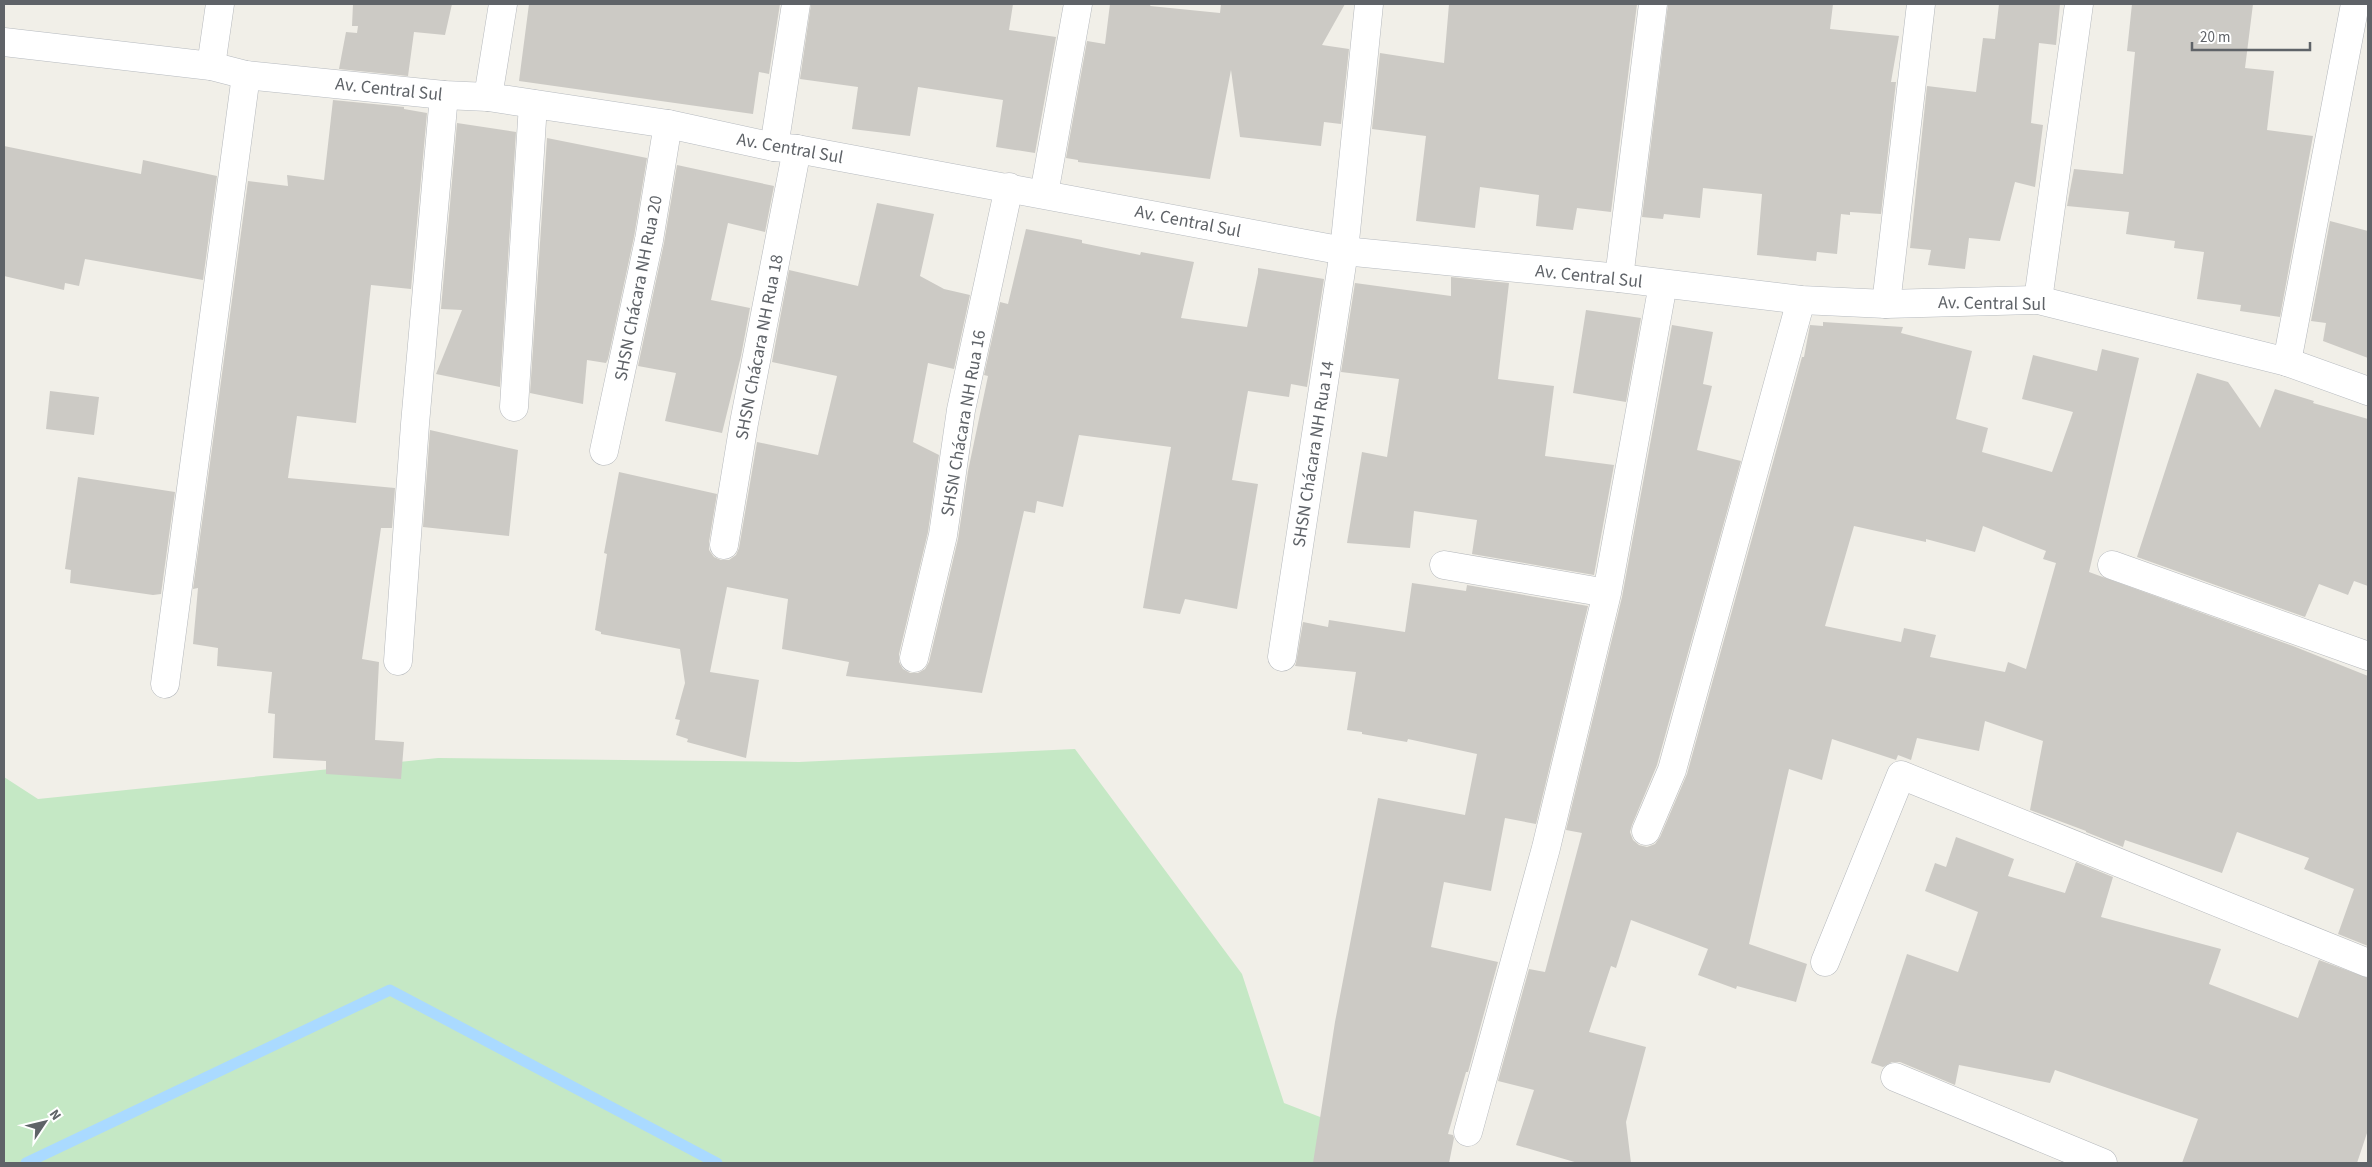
<svg xmlns="http://www.w3.org/2000/svg" width="2372" height="1167" viewBox="0 0 2372 1167" font-family="'Source Sans 3',sans-serif">
<style>
.green{fill:#c5e8c5}
.lines{fill:none;stroke-linecap:round;stroke-linejoin:round}
.stream{stroke:#aadaff;stroke-width:11}
.building{fill:#cccac5;fill-rule:evenodd}
.street-casing{stroke:#b5b8bc;stroke-width:29}
.secondary-casing{stroke:#b6babf;stroke-width:29}
.street{stroke:#fff;stroke-width:28}
.secondary{stroke:#fff;stroke-width:28}
.labels{text-anchor:middle;stroke-width:5;stroke-linejoin:round;paint-order:stroke}
.street-label{font-size:18px;fill:#5f6368;stroke:#fff}
</style>
<rect width="100%" height="100%" fill="#f1efe8"/>
<!-- green -->
<path class="green" d="M 1075,749 L 1242,974 L 1284,1103 L 1439,1163 L 4,1163 L 4,777 L 38,799 L 438,758 L 799,762 Z"/>
<g class="lines">
<!-- stream -->
<path class="stream" d="M 26,1163 L 390,990 L 717,1163"/>
</g>
<!-- building -->
<path class="building" d="M 353,4 L 452,4 L 445,35 L 414,32 L 408,76 L 339,69 L 346,32 L 357,33 L 358,26 L 352,26 Z
M 529,4 L 780,4 L 769,74 L 759,72 L 753,114 L 519,81 Z
M 811,4 L 1013,4 L 1009,30 L 1056,37 L 1035,153 L 996,147 L 1003,100 L 918,87 L 910,136 L 852,129 L 858,87 L 800,79 Z
M 1110,4 L 1151,4 L 1150,6 L 1220,13 L 1221,4 L 1345,4 L 1322,45 L 1349,49 L 1341,124 L 1324,122 L 1321,146 L 1240,137 L 1231,70 L 1210,179 L 1078,162 L 1078,160 L 1066,158 L 1087,41 L 1105,44 Z
M 1449,4 L 1637,4 L 1611,212 L 1577,208 L 1573,230 L 1536,226 L 1539,195 L 1480,187 L 1475,228 L 1416,221 L 1426,136 L 1372,129 L 1380,53 L 1444,63 Z
M 1668,4 L 1833,4 L 1830,29 L 1899,36 L 1891,82 L 1896,82 L 1881,214 L 1850,212 L 1850,215 L 1841,214 L 1837,254 L 1817,252 L 1816,261 L 1757,255 L 1762,194 L 1703,188 L 1700,218 L 1664,214 L 1663,219 L 1642,217 Z
M 1999,4 L 2060,4 L 2056,45 L 2039,43 L 2031,123 L 2043,125 L 2035,187 L 2015,182 L 2000,241 L 1969,238 L 1965,269 L 1928,265 L 1931,250 L 1910,248 L 1927,86 L 1976,92 L 1983,38 L 1995,39 Z
M 2132,4 L 2253,4 L 2245,68 L 2274,71 L 2267,130 L 2313,136 L 2280,317 L 2240,311 L 2241,305 L 2197,299 L 2204,252 L 2174,248 L 2175,241 L 2126,234 L 2129,212 L 2067,206 L 2074,169 L 2123,174 L 2135,52 L 2127,51 Z
M 333,100 L 404,107 L 404,109 L 427,113 L 411,289 L 371,285 L 356,423 L 297,416 L 288,478 L 395,488 L 392,528 L 381,528 L 362,659 L 379,662 L 375,740 L 404,742 L 401,779 L 326,774 L 326,761 L 273,758 L 275,714 L 268,713 L 272,672 L 217,666 L 218,648 L 193,644 L 198,588 L 193,589 L 248,181 L 288,186 L 287,175 L 324,180 Z
M 457,123 L 516,132 L 500,387 L 436,374 L 462,310 L 441,309 Z
M 547,138 L 647,158 L 634,237 L 608,359 L 606,363 L 587,360 L 583,404 L 530,393 Z
M 4,146 L 141,174 L 143,160 L 217,176 L 203,280 L 85,259 L 79,286 L 65,283 L 64,290 L 4,276 Z
M 677,165 L 774,186 L 765,232 L 728,223 L 711,300 L 750,308 L 741,356 L 722,433 L 665,421 L 676,373 L 638,366 L 664,243 Z
M 877,203 L 934,214 L 920,276 L 944,289 L 970,295 L 954,369 L 928,363 L 913,442 L 939,455 L 928,532 L 899,654 L 899,662 L 903,669 L 910,673 L 918,673 L 925,669 L 929,662 L 958,539 L 968,471 L 988,376 L 984,375 L 1000,302 L 1008,304 L 1026,229 L 1082,240 L 1082,243 L 1140,255 L 1141,252 L 1194,262 L 1181,318 L 1247,327 L 1258,273 L 1258,268 L 1324,279 L 1307,387 L 1291,384 L 1289,397 L 1248,391 L 1232,480 L 1258,484 L 1237,609 L 1185,599 L 1180,614 L 1143,608 L 1171,447 L 1079,435 L 1063,507 L 1037,501 L 1035,513 L 1024,511 L 982,693 L 846,676 L 849,662 L 782,649 L 788,599 L 727,587 L 710,672 L 759,680 L 746,758 L 687,742 L 688,739 L 676,735 L 680,720 L 675,719 L 685,683 L 680,649 L 601,634 L 601,632 L 595,630 L 607,554 L 604,553 L 619,472 L 717,494 L 709,542 L 709,550 L 714,557 L 721,560 L 729,560 L 736,555 L 739,548 L 757,442 L 818,455 L 837,376 L 772,362 L 789,270 L 858,286 Z
M 2330,221 L 2368,231 L 2368,358 L 2323,341 L 2326,323 L 2311,321 Z
M 1451,277 L 1509,283 L 1498,379 L 1554,386 L 1545,456 L 1614,465 L 1594,575 L 1472,554 L 1477,520 L 1414,511 L 1410,548 L 1347,543 L 1362,452 L 1387,457 L 1399,379 L 1341,372 L 1355,283 L 1451,296 Z
M 1586,310 L 1641,318 L 1626,402 L 1573,393 Z
M 1823,322 L 1903,327 L 1901,333 L 1972,351 L 1956,419 L 1988,428 L 1982,452 L 2052,472 L 2073,412 L 2022,399 L 2033,355 L 2097,371 L 2102,349 L 2139,358 L 2089,572 L 2293,646 L 2368,676 L 2368,946 L 2338,934 L 2354,889 L 2304,869 L 2309,858 L 2237,832 L 2222,873 L 2125,840 L 2123,847 L 2086,832 L 2086,831 L 2030,810 L 2043,741 L 1985,721 L 1979,751 L 1917,738 L 1911,760 L 1898,755 L 1896,760 L 1832,739 L 1822,780 L 1789,769 L 1749,944 L 1807,964 L 1796,1002 L 1737,986 L 1736,989 L 1698,975 L 1708,949 L 1631,920 L 1616,968 L 1611,966 L 1589,1032 L 1646,1047 L 1626,1122 L 1631,1163 L 1578,1163 L 1516,1145 L 1534,1090 L 1498,1081 L 1529,969 L 1545,972 L 1582,833 L 1566,830 L 1622,597 L 1672,325 L 1713,332 L 1703,384 L 1712,386 L 1697,450 L 1741,461 L 1657,765 L 1632,825 L 1630,832 L 1633,840 L 1639,845 L 1647,847 L 1655,844 L 1660,837 L 1687,774 L 1802,357 L 1804,357 L 1810,325 L 1823,326 ZM 1854,526 L 1926,542 L 1926,539 L 1975,552 L 1983,526 L 2046,551 L 2043,559 L 2056,563 L 2026,669 L 2008,662 L 2005,672 L 1930,657 L 1936,635 L 1904,628 L 1901,642 L 1825,626 Z
M 2197,373 L 2228,382 L 2260,428 L 2275,389 L 2314,401 L 2313,403 L 2368,419 L 2368,586 L 2354,581 L 2348,595 L 2319,584 L 2305,617 L 2137,557 Z
M 50,391 L 99,397 L 94,435 L 46,429 Z
M 430,430 L 518,450 L 509,536 L 423,527 Z
M 78,477 L 175,492 L 161,594 L 153,595 L 70,583 L 71,570 L 65,569 Z
M 1412,583 L 1466,591 L 1467,585 L 1588,606 L 1536,824 L 1505,818 L 1491,891 L 1444,882 L 1431,947 L 1498,962 L 1468,1072 L 1466,1072 L 1448,1134 L 1453,1135 L 1454,1138 L 1449,1163 L 1313,1163 L 1335,1022 L 1378,798 L 1465,815 L 1477,754 L 1408,739 L 1407,742 L 1362,734 L 1362,732 L 1347,730 L 1356,672 L 1295,666 L 1296,663 L 1303,622 L 1328,627 L 1329,620 L 1405,632 Z
M 1956,837 L 2014,859 L 2008,876 L 2065,893 L 2076,862 L 2113,877 L 2101,917 L 2221,949 L 2209,984 L 2298,1018 L 2319,960 L 2368,978 L 2368,1130 L 2357,1163 L 2182,1163 L 2198,1119 L 2055,1070 L 2050,1083 L 1959,1065 L 1955,1085 L 1900,1062 L 1892,1062 L 1883,1067 L 1871,1063 L 1907,954 L 1958,972 L 1978,912 L 1925,891 L 1935,863 L 1946,867 Z"/>
<g class="lines">
<defs>
<path id="street" d="M 211,66 L 220,4
M 488,97 L 503,4
M 774,147 L 796,4
M 1044,194 L 1078,4
M 1619,278 L 1653,4
M 2038,300 L 2079,4
M 1886,304 L 1921,4
M 2287,362 L 2355,4
M 514,407 L 533,104
M 604,451 L 649,240 L 668,124
M 724,545 L 744,423 L 797,149
M 1444,565 L 1607,593
M 2112,565 L 2368,656
M 1282,657 L 1344,251 L 1369,4
M 914,658 L 943,535 L 961,410 L 1009,187
M 398,661 L 415,424 L 444,95
M 165,684 L 246,75
M 1646,831 L 1672,770 L 1801,300
M 1825,962 L 1901,775 L 2368,963
M 1895,1077 L 2103,1163
M 1468,1132 L 1546,848 L 1607,593 L 1663,284"/>
<path id="secondary" d="M 4,42 L 211,66 L 246,75 L 444,95 L 488,97 L 668,124 L 774,147 L 797,149 L 1344,251 L 1619,278 L 1801,300 L 1886,304 L 2038,300 L 2287,362 L 2368,391"/>
</defs>
<!-- street casing -->
<use href="#street" class="street-casing"/>
<!-- secondary casing -->
<use href="#secondary" class="secondary-casing"/>
<!-- street -->
<use href="#street" class="street"/>
<!-- secondary -->
<use href="#secondary" class="secondary"/>
</g>
<g class="labels">
<!-- street labels -->
<g class="street-label">
<text transform="translate(389 89) rotate(6)" y="6">Av. Central Sul</text>
<text transform="translate(790 148) rotate(10)" y="6">Av. Central Sul</text>
<text transform="translate(1188 221) rotate(11)" y="6">Av. Central Sul</text>
<text transform="translate(1589 276) rotate(6)" y="6">Av. Central Sul</text>
<text transform="translate(638 288) rotate(-79)" y="6">SHSN Chácara NH Rua 20</text>
<text transform="translate(1992 303) rotate(1)" y="6">Av. Central Sul</text>
<text transform="translate(759 347) rotate(-79)" y="6">SHSN Chácara NH Rua 18</text>
<text transform="translate(963 423) rotate(-80)" y="6">SHSN Chácara NH Rua 16</text>
<text transform="translate(1313 454) rotate(-81)" y="6">SHSN Chácara NH Rua 14</text>
</g>
</g>
<!-- border -->
<rect width="2372" height="1167" fill="none" stroke="#5f6368" stroke-width="10"/>
<!-- north arrow -->
<g transform="translate(45 1122) rotate(55)" stroke="#ffffff" stroke-width="4" paint-order="stroke">
<path d="M0-4L9 19L0 12L-9 19Z" fill="#5f6368"/>
<text y="-8" font-size="14" font-weight="bold" text-anchor="middle" fill="#5f6368">N</text>
</g>
<!-- scale -->
<path d="M2192 42v8h118v-8" fill="none" stroke="#5f6368" stroke-width="2.5"/>
<text x="2200" y="42" font-size="15" fill="#5f6368" stroke="#ffffff" stroke-width="4" paint-order="stroke">20 m</text>
</svg>
